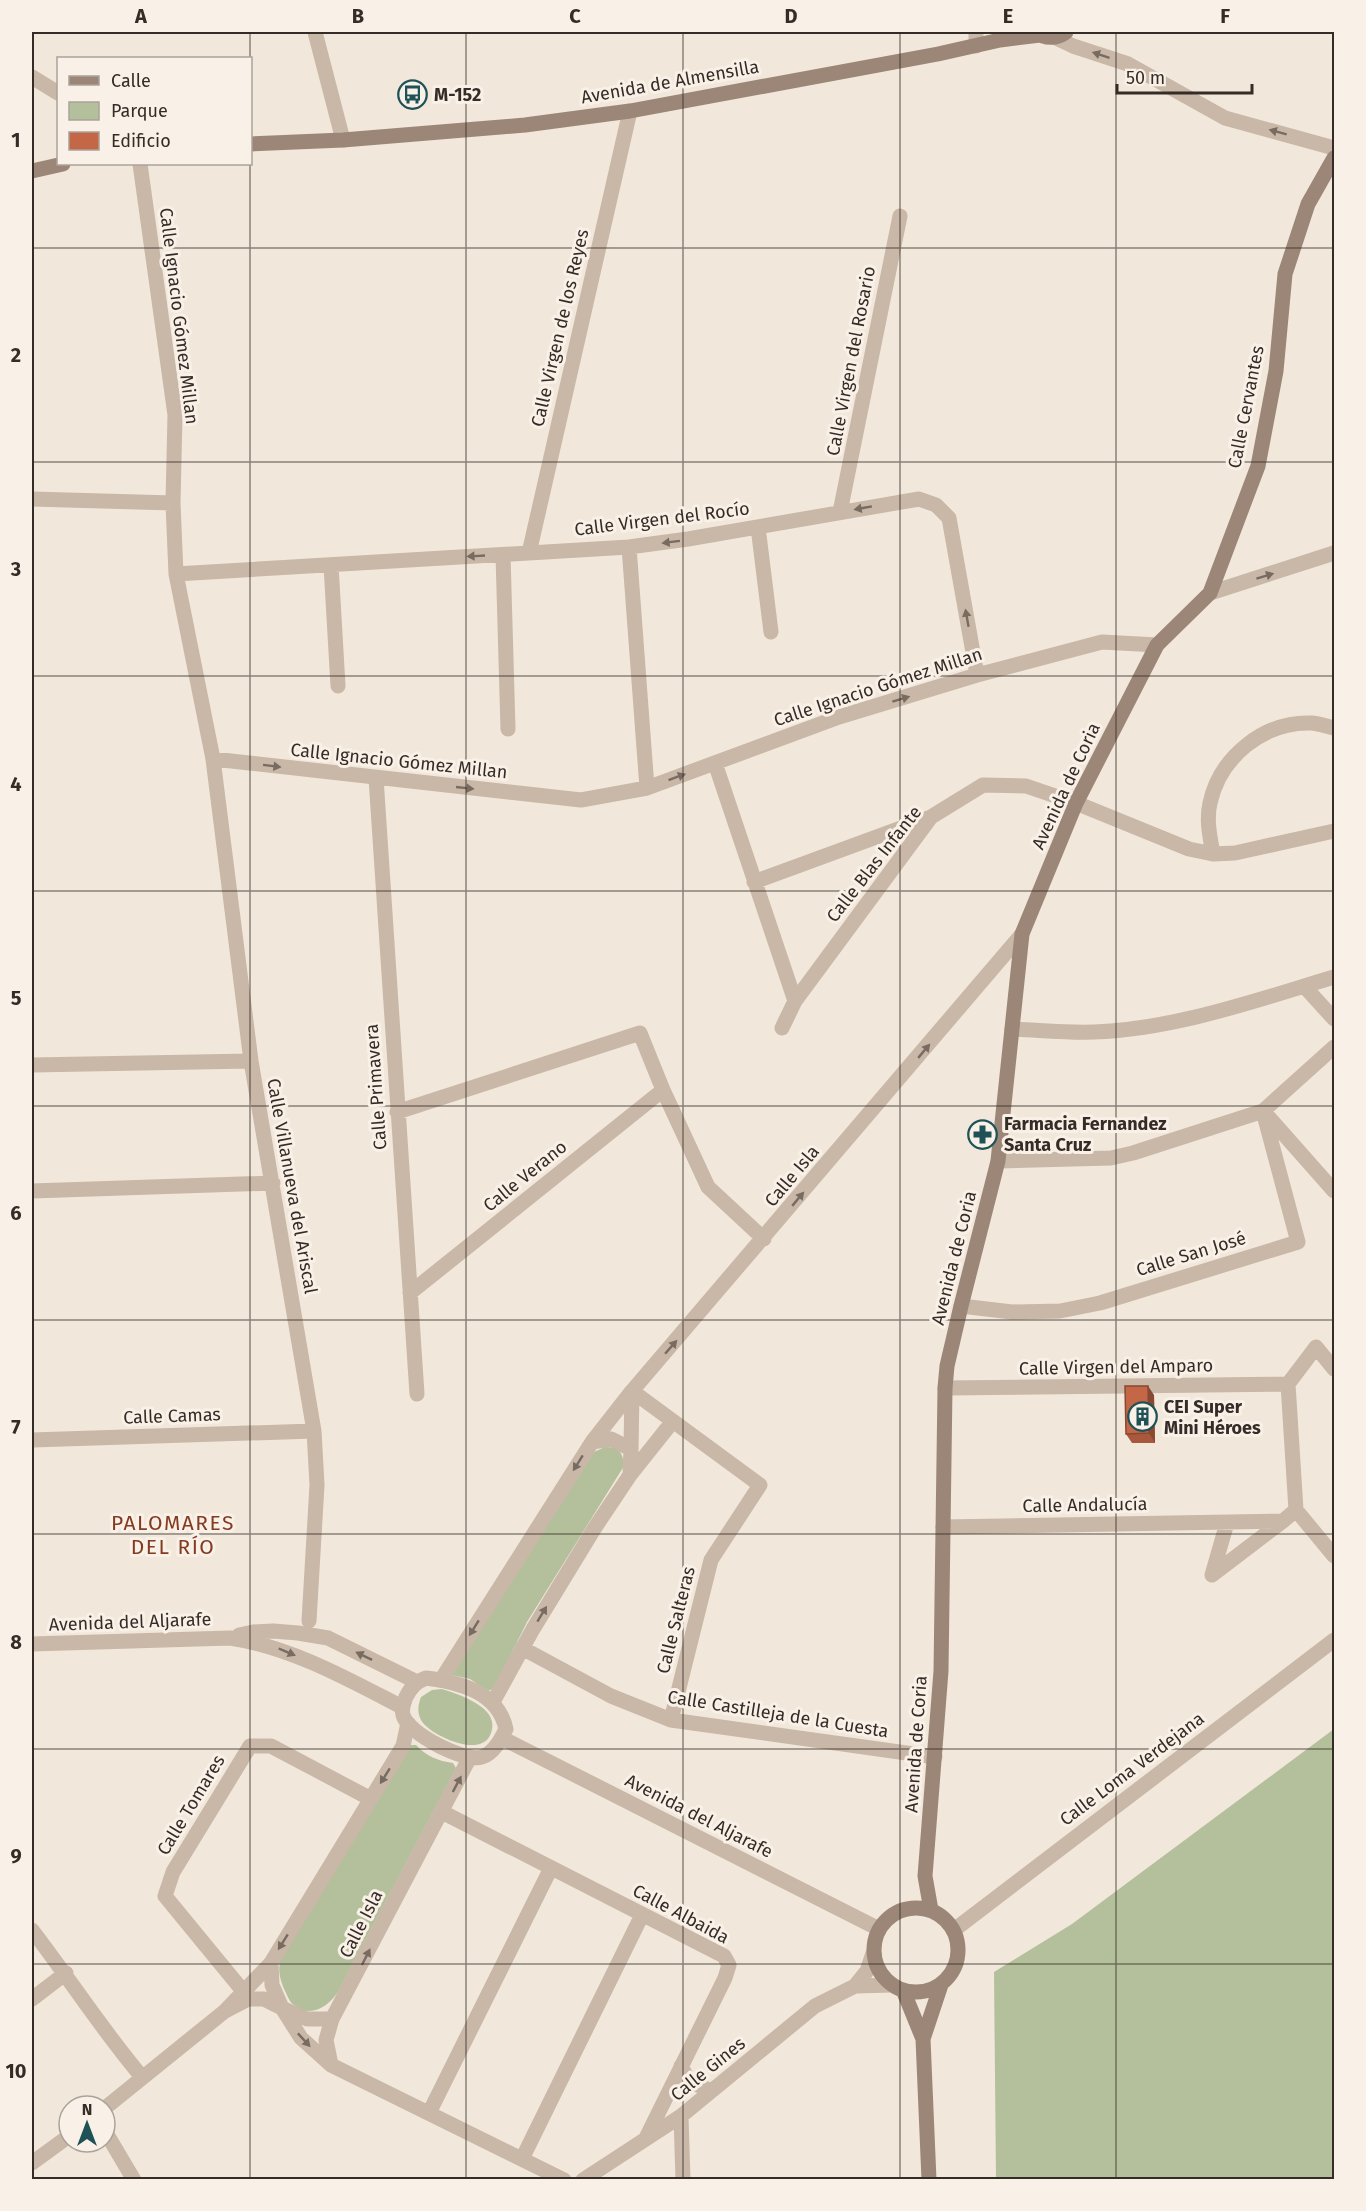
<svg xmlns="http://www.w3.org/2000/svg" width="1366" height="2211" viewBox="0 0 1366 2211" font-family="'Fira Sans',sans-serif">
<style>
.green{fill:#b3c09b}
.lines{fill:none;stroke-linecap:round;stroke-linejoin:round}
.minor{stroke:#c9b7a7;stroke-width:15}
.tertiary{stroke:#c9b7a7;stroke-width:15}
.secondary{stroke:#9c8678;stroke-width:15}
.wall{fill:#a8593d}
.shaded-wall{fill:#884832}
.building{fill:#c36747;stroke:#884832;stroke-width:1.5}
.oneway{fill:#786b61}
.grid{fill:none;stroke:#352c27;stroke-width:1.5;stroke-opacity:0.55}
.labels{text-anchor:middle;stroke-width:6;stroke-linejoin:round;paint-order:stroke}
.street-label{font-size:18px;fill:#352c27;stroke:#f9f1e7}
.poi-label{font-size:18px;font-weight:bold;fill:#352c27;stroke:#f9f1e7;text-anchor:start}
.quarter-label{font-size:21px;letter-spacing:1.5px;fill:#833b22;stroke:#f9f1e7}
.neatline{fill:none;stroke:#352c27;stroke-width:2}
.grid-label{font-size:20px;text-anchor:middle;font-weight:bold;fill:#352c27}
</style>
<rect width="100%" height="100%" fill="#f1e7db"/>
<!-- green -->
<path class="green" d="M 605,1447 C 619,1447 623,1452 624,1466 L 527,1622 L 494,1688 L 488,1691 L 470,1679 L 452,1675 L 594,1452 Z
M 442,1689 C 457,1694 497,1706 492,1729 C 491,1735 488,1741 482,1743 C 467,1751 429,1734 421,1720 C 417,1712 418,1705 421,1697 L 432,1690 Z
M 1334,1729 L 1334,2179 L 996,2179 L 994,1972 L 1072,1924 Z
M 410,1745 L 416,1745 C 426,1756 438,1761 453,1763 L 456,1768 L 338,1992 C 329,2006 310,2019 294,2005 C 289,2002 287,1994 284,1989 C 280,1979 278,1972 280,1961 Z"/>
<g class="lines">
<!-- minor -->
<path class="minor" d="M 315,32 L 343,140
M 1054,37 L 1073,46 L 1128,64 L 1225,118 L 1334,148
M 976,46 L 976,32
M 32,77 L 58,93
M 140,164 L 175,415 L 173,503 L 176,574 L 213,759 L 251,1061 L 314,1431 L 317,1485 L 309,1621
M 32,499 L 173,503
M 840,512 L 900,216
M 758,527 L 771,632
M 629,547 L 647,788
M 529,553 L 630,111
M 503,555 L 508,729
M 331,565 L 338,686
M 176,574 L 629,547 L 688,539 L 919,499 L 936,505 L 949,518 L 977,675
M 1210,593 L 1334,553
M 213,759 L 581,800 L 647,788 L 839,717 L 977,675 L 1102,642 L 1157,645
M 715,763 L 795,1001 L 782,1028
M 376,778 L 417,1394
M 1213,854 C 1210,837 1206,820 1210,803 C 1220,757 1264,721 1312,723 C 1319,724 1327,726 1334,728
M 754,882 L 931,817
M 1304,986 L 1334,1019
M 795,1001 L 931,817 L 983,785 L 1026,786 L 1076,803 L 1189,849 L 1213,854 L 1235,853 L 1334,831
M 1012,1029 C 1039,1030 1067,1033 1094,1032 C 1176,1029 1257,1000 1334,977
M 32,1065 L 251,1061
M 397,1112 L 640,1033 L 663,1090 L 708,1187 L 764,1239
M 1265,1113 L 1334,1191
M 998,1161 L 1111,1158 L 1133,1153 L 1263,1111 L 1334,1047
M 32,1191 L 273,1183
M 410,1293 L 663,1090
M 961,1306 L 1012,1312 L 1060,1311 L 1100,1303 L 1298,1242 L 1263,1111
M 1334,1369 L 1316,1347 L 1288,1384 L 1296,1510 L 1334,1556
M 945,1388 L 1288,1384
M 632,1391 L 760,1485 L 711,1560 L 671,1720
M 32,1440 L 314,1431
M 592,1442 L 632,1391 L 1022,934
M 631,1449 L 632,1391
M 630,1475 L 673,1421
M 1227,1523 L 1212,1575 L 1283,1521
M 943,1527 L 1283,1521 L 1296,1510
M 522,1648 L 611,1696 L 671,1720 L 935,1757
M 441,1680 L 592,1442 L 611,1439 L 631,1449 L 630,1475 L 594,1529 L 533,1629 L 493,1702
M 408,1723 L 403,1746 L 271,1963 L 272,1985 L 282,2008 L 307,2019 L 332,2019 L 470,1757
M 442,1812 L 724,1956 L 729,1965 L 725,1978 L 646,2138
M 32,1930 C 69,1978 102,2030 142,2077
M 954,1930 L 1334,1640
M 855,1986 L 893,1985
M 243,1991 L 165,1896 L 173,1872 L 250,1746 L 271,1746 L 371,1799
M 32,1999 L 66,1973
M 225,2011 L 248,1999 L 264,1999 L 282,2008 L 301,2038 L 331,2065 L 564,2180
M 331,2065 L 326,2040 L 332,2019
M 681,2066 L 689,2081 L 711,2091
M 105,2108 L 225,2011 L 271,1963
M 429,2113 L 551,1868
M 681,2116 L 683,2180
M 105,2131 L 134,2180
M 522,2159 L 642,1915
M 32,2163 L 69,2136
M 583,2180 L 681,2116 L 815,2006 L 855,1986 L 867,1971 L 873,1953"/>
<!-- tertiary -->
<path class="tertiary" d="M 239,1635 L 253,1632 L 273,1631 L 298,1633 L 328,1638 L 417,1682
M 32,1644 L 230,1638 C 291,1647 348,1679 402,1707
M 426,1678 C 459,1682 498,1692 506,1729 C 501,1739 494,1753 482,1757 C 465,1763 407,1733 403,1715 C 401,1708 404,1703 406,1697 C 411,1687 416,1682 426,1678 Z
M 502,1738 L 879,1929"/>
<!-- secondary -->
<path class="secondary" d="M 1035,32 C 1045,39 1057,39 1066,32
M 250,144 L 343,140 L 525,125 L 630,111 L 938,54 L 1000,40 L 1040,35
M 32,171 L 63,164
M874 1950a42 42 0 1 1 84 0a42 42 0 1 1-84 0Z
M 931,1910 L 925,1876 L 941,1671 L 945,1388 L 947,1366 L 961,1306 L 998,1161 L 1022,934 L 1076,803 L 1157,645 L 1210,593 L 1258,466 L 1276,371 L 1285,274 L 1308,204 L 1334,158
M 903,1990 L 923,2039
M 929,2180 L 923,2039 L 941,1985"/>
</g>
<!-- wall -->
<path class="wall" d="M 1154,1395 L 1155,1443 L 1132,1443 L 1126,1434 Z"/>
<!-- shaded-wall -->
<path class="shaded-wall" d="M 1148,1386 L 1154,1395 L 1155,1443 L 1149,1433 Z"/>
<!-- building -->
<path class="building" d="M 1125,1386 L 1148,1386 L 1149,1433 L 1126,1434 Z"/>
<!-- one-way arrows -->
<defs><path id="oneway-solid" d="M-6-.8H1V-3.2L6.5 0L1 3.2V.8H-6Z" transform="scale(1.5)"/></defs>
<g class="oneway">
<use href="#oneway-solid" transform="translate(1101 55) rotate(-162)"/>
<use href="#oneway-solid" transform="translate(1278 132) rotate(-165)"/>
<use href="#oneway-solid" transform="translate(863 508) rotate(170)"/>
<use href="#oneway-solid" transform="translate(671 542) rotate(173)"/>
<use href="#oneway-solid" transform="translate(476 556) rotate(177)"/>
<use href="#oneway-solid" transform="translate(1265 576) rotate(-17)"/>
<use href="#oneway-solid" transform="translate(967 618) rotate(-100)"/>
<use href="#oneway-solid" transform="translate(901 699) rotate(-17)"/>
<use href="#oneway-solid" transform="translate(272 766) rotate(7)"/>
<use href="#oneway-solid" transform="translate(677 777) rotate(-20)"/>
<use href="#oneway-solid" transform="translate(465 788) rotate(6)"/>
<use href="#oneway-solid" transform="translate(924 1051) rotate(-50)"/>
<use href="#oneway-solid" transform="translate(798 1199) rotate(-50)"/>
<use href="#oneway-solid" transform="translate(671 1347) rotate(-49)"/>
<use href="#oneway-solid" transform="translate(578 1463) rotate(122)"/>
<use href="#oneway-solid" transform="translate(542 1614) rotate(-59)"/>
<use href="#oneway-solid" transform="translate(474 1628) rotate(122)"/>
<use href="#oneway-solid" transform="translate(287 1652) rotate(23)"/>
<use href="#oneway-solid" transform="translate(364 1656) rotate(-154)"/>
<use href="#oneway-solid" transform="translate(385 1776) rotate(122)"/>
<use href="#oneway-solid" transform="translate(457 1784) rotate(-62)"/>
<use href="#oneway-solid" transform="translate(283 1942) rotate(122)"/>
<use href="#oneway-solid" transform="translate(366 1957) rotate(-63)"/>
<use href="#oneway-solid" transform="translate(304 2040) rotate(47)"/>
</g>
<!-- grid -->
<path class="grid" d="M 250,32 L 250,58M 466,32 L 466,2180M 683,32 L 683,2180M 900,32 L 900,2180M 1116,32 L 1116,2180M 250,164 L 250,2180M 32,248 L 1334,248M 32,462 L 1334,462M 32,676 L 1334,676M 32,891 L 1334,891M 32,1106 L 1334,1106M 32,1320 L 1334,1320M 32,1534 L 1334,1534M 32,1749 L 1334,1749M 32,1964 L 1334,1964"/>
<!-- icons -->
<defs>
<symbol id="bus-ring" viewBox="-11 -11 22 22"><circle r="9.5" fill="#f9f1e7" stroke="#1e5256" stroke-width="1.5"/><path d="M-5-6H5V4H4V6H2V4H-2V6H-4V4H-5ZM-3.5-4V0h7V-4ZM-3.5 1.2v1.5H-2V1.2ZM2 1.2v1.5H3.5V1.2Z" fill="#1e5256"/></symbol>
<symbol id="pharmacy-ring" viewBox="-11 -11 22 22"><circle r="9.5" fill="#f9f1e7" stroke="#1e5256" stroke-width="1.5"/><path d="M-2-6h4v4h4v4h-4v4h-4v-4h-4v-4h4Z" fill="#1e5256"/></symbol>
<symbol id="building-ring" viewBox="-11 -11 22 22"><circle r="9.5" fill="#f9f1e7" stroke="#1e5256" stroke-width="1.5"/><path d="M-4-6H4V6H1V3H-1V6H-4ZM-2.5-4.3h1.7v1.8h-1.7ZM.8-4.3h1.7v1.8H.8ZM-2.5-1h1.7V.8h-1.7ZM.8-1h1.7V.8H.8Z" fill="#1e5256"/></symbol>
</defs>
<g fill-rule="evenodd">
<use href="#bus-ring" x="396" y="78" width="33" height="33"/>
<use href="#pharmacy-ring" x="966" y="1118" width="33" height="33"/>
<use href="#building-ring" x="1126" y="1400" width="33" height="33"/>
</g>
<g class="labels">
<!-- street labels -->
<g class="street-label">
<text transform="translate(670 82) rotate(-10)" y="6">Avenida de Almensilla</text>
<text transform="translate(179 316) rotate(83)" y="6">Calle Ignacio Gómez Millan</text>
<text transform="translate(560 328) rotate(-77)" y="6">Calle Virgen de los Reyes</text>
<text transform="translate(851 361) rotate(-79)" y="6">Calle Virgen del Rosario</text>
<text transform="translate(1246 407) rotate(-79)" y="6">Calle Cervantes</text>
<text transform="translate(662 519) rotate(-7)" y="6">Calle Virgen del Rocío</text>
<text transform="translate(878 687) rotate(-18)" y="6">Calle Ignacio Gómez Millan</text>
<text transform="translate(399 761) rotate(6)" y="6">Calle Ignacio Gómez Millan</text>
<text transform="translate(1066 786) rotate(-65)" y="6">Avenida de Coria</text>
<text transform="translate(874 864) rotate(-52)" y="6">Calle Blas Infante</text>
<text transform="translate(376 1087) rotate(-94)" y="6">Calle Primavera</text>
<text transform="translate(525 1176) rotate(-39)" y="6">Calle Verano</text>
<text transform="translate(792 1176) rotate(-50)" y="6">Calle Isla</text>
<text transform="translate(292 1186) rotate(80)" y="6">Calle Villanueva del Ariscal</text>
<text transform="translate(1191 1254) rotate(-17)" y="6">Calle San José</text>
<text transform="translate(954 1258) rotate(-76)" y="6">Avenida de Coria</text>
<text transform="translate(1116 1367) rotate(-1)" y="6">Calle Virgen del Amparo</text>
<text transform="translate(172 1416) rotate(-2)" y="6">Calle Camas</text>
<text transform="translate(1085 1505) rotate(-1)" y="6">Calle Andalucía</text>
<text transform="translate(676 1620) rotate(-76)" y="6">Calle Salteras</text>
<text transform="translate(130 1622) rotate(-2)" y="6">Avenida del Aljarafe</text>
<text transform="translate(778 1714) rotate(9)" y="6">Calle Castilleja de la Cuesta</text>
<text transform="translate(916 1744) rotate(-86)" y="6">Avenida de Coria</text>
<text transform="translate(1132 1769) rotate(-37)" y="6">Calle Loma Verdejana</text>
<text transform="translate(191 1805) rotate(-59)" y="6">Calle Tomares</text>
<text transform="translate(699 1816) rotate(27)" y="6">Avenida del Aljarafe</text>
<text transform="translate(681 1914) rotate(28)" y="6">Calle Albaida</text>
<text transform="translate(361 1924) rotate(-63)" y="6">Calle Isla</text>
<text transform="translate(708 2069) rotate(-39)" y="6">Calle Gines</text>
</g>
<!-- poi labels -->
<g class="poi-label">
<text x="434" y="101">M-152</text>
<text x="1004" y="1130">Farmacia Fernandez<tspan x="1004" dy="21">Santa Cruz</tspan></text>
<text x="1164" y="1413">CEI Super<tspan x="1164" dy="21">Mini Héroes</tspan></text>
</g>
<!-- quarter labels -->
<g class="quarter-label">
<text x="173" y="1530">PALOMARES<tspan x="173" dy="24">DEL RÍO</tspan></text>
</g>
</g>
<!-- border -->
<rect width="1366" height="2211" fill="none" stroke="#f9f1e7" stroke-width="66"/>
<!-- legend -->
<rect x="57" y="57" width="195" height="108" fill="#f9f1e7" stroke="#aba29a" stroke-width="1.5"/>
<rect x="69" y="76" width="30" height="9" fill="#9c8678" stroke="#aba29a" stroke-width="1.5"/>
<text x="111" y="87" font-size="18" fill="#352c27">Calle</text>
<rect x="69" y="102" width="30" height="18" fill="#b3c09b" stroke="#aba29a" stroke-width="1.5"/>
<text x="111" y="117" font-size="18" fill="#352c27">Parque</text>
<rect x="69" y="132" width="30" height="18" fill="#c36747" stroke="#aba29a" stroke-width="1.5"/>
<text x="111" y="147" font-size="18" fill="#352c27">Edificio</text>
<!-- north arrow -->
<g transform="translate(87 2124)"><circle r="28" fill="#f9f1e7" stroke="#aba29a" stroke-width="1.5"/>
<path d="M0-4.5L10 22L0 15L-10 22Z" fill="#1e5256"/>
<text y="-9" font-size="16" font-weight="bold" text-anchor="middle" fill="#352c27">N</text>
</g>
<!-- scale -->
<path d="M1117 84v9h135v-9" fill="none" stroke="#352c27" stroke-width="3"/>
<text x="1126" y="84" font-size="18" fill="#352c27" stroke="#f9f1e7" stroke-width="4.5" paint-order="stroke">50 m</text>
<rect x="33" y="33" width="1300" height="2145" class="neatline"/>
<g class="grid-label">
<text x="141" y="23">A</text>
<text x="358" y="23">B</text>
<text x="575" y="23">C</text>
<text x="791" y="23">D</text>
<text x="1008" y="23">E</text>
<text x="1225" y="23">F</text>
<text x="16" y="147">1</text>
<text x="16" y="362">2</text>
<text x="16" y="576">3</text>
<text x="16" y="791">4</text>
<text x="16" y="1005">5</text>
<text x="16" y="1220">6</text>
<text x="16" y="1434">7</text>
<text x="16" y="1649">8</text>
<text x="16" y="1863">9</text>
<text x="16" y="2078">10</text>
</g>
</svg>
